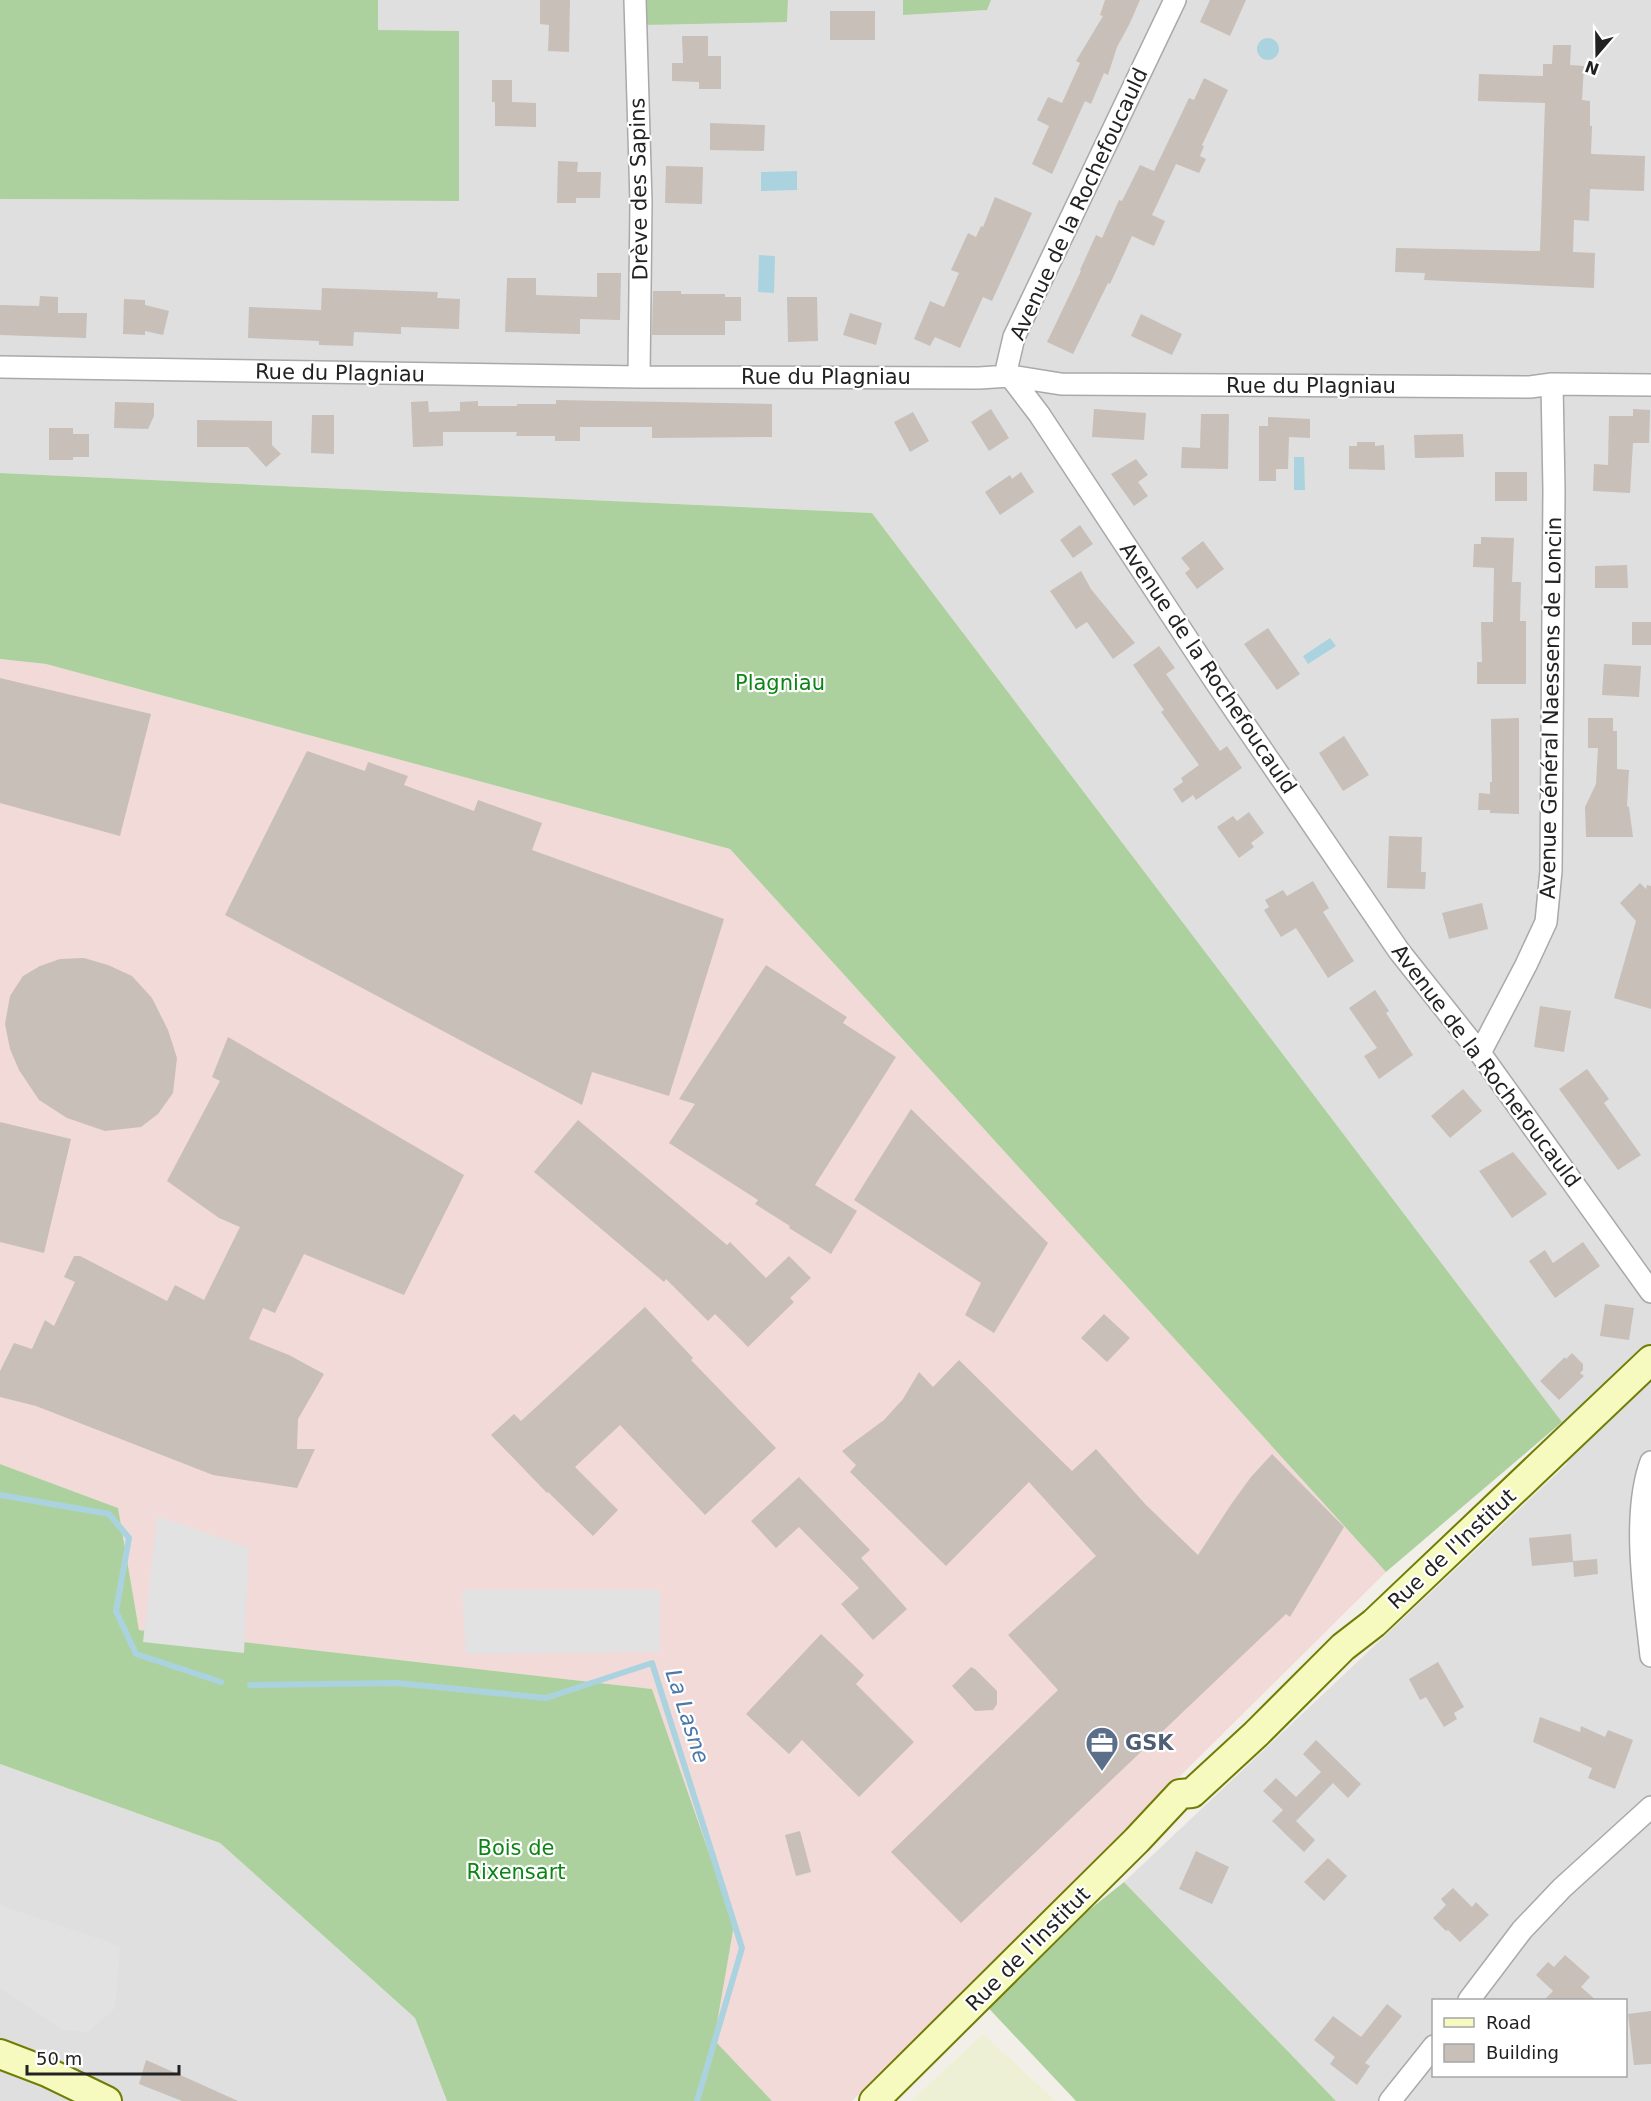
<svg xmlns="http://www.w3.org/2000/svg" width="1651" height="2101" viewBox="0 0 1651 2101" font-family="'DejaVu Sans',sans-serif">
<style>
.residential{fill:#e0dfdf;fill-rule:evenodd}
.commercial{fill:#f2dad9}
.farmland{fill:#eef0d5}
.forest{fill:#add19e}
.parking{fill:#e2e2e2}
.water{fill:#aad3df}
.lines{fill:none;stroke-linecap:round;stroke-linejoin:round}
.stream{stroke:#aad3df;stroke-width:6}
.building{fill:#c7bfb8}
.street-casing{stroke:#a9a9a9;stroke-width:24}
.secondary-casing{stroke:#707d05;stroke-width:32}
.street{stroke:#fff;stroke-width:21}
.secondary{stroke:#f7fabf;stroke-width:28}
.labels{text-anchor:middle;stroke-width:4.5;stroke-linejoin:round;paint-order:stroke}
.street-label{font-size:21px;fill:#222;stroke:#fff}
.park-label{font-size:21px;fill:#0c8416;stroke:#fff}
.service-label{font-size:21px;font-weight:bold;fill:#4e5e75;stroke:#fff;text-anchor:start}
.water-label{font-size:22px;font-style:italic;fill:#4a7aab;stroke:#fff}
</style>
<rect width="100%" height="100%" fill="#f2efe9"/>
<!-- residential -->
<path class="residential" d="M 378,0 L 640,0 L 787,21 L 788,0 L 903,0 L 903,14 L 986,10 L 991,0 L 1651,0 L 1651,2101 L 1336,2101 L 1124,1882 L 1567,1464 L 1562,1422 L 872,513 L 0,473 L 0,199 L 459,201 L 378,30 ZM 1434,2000 L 1626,2000 L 1626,2076 L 1434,2076 Z
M 0,1764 L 220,1843 L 415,2018 L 447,2101 L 0,2101 Z"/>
<!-- commercial -->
<path class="commercial" d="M 0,659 L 46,664 L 730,849 L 1386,1572 L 852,2101 L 772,2101 L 713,2040 L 734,1925 L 652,1689 L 139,1630 L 117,1508 L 0,1464 Z"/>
<!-- farmland -->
<path class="farmland" d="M 983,2034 L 1056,2101 L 911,2101 Z"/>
<!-- forest -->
<path class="forest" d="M 0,0 L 378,0 L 378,30 L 459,31 L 459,201 L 0,199 Z
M 640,0 L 788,0 L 787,22 L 643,25 Z
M 903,0 L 991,0 L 987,10 L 903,15 Z
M 0,473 L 872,513 L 1562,1422 L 1386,1572 L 730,849 L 46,664 L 0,659 Z
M 0,1464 L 118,1508 L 139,1630 L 652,1689 L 734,1925 L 714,2040 L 772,2101 L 447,2101 L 415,2018 L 220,1843 L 0,1764 Z
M 1124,1882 L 1336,2101 L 1076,2101 L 979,1998 Z"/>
<!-- parking -->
<path class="parking" d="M 157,1516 L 249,1548 L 244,1653 L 143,1642 Z
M 462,1590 L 660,1590 L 660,1652 L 466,1654 Z
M 0,1905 L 120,1946 L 115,2008 L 88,2032 L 63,2030 L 0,1988 Z"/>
<!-- water -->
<path class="water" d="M1257 49a11 11 0 1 1 22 0a11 11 0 1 1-22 0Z
M 797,171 L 797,190 L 761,191 L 761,172 Z
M 759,255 L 775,256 L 774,293 L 758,292 Z
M 1294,457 L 1304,457 L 1305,490 L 1294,490 Z
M 1330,638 L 1336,646 L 1308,664 L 1303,656 Z"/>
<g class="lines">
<!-- stream -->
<path class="stream" d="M 0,1495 L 109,1514 L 129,1538 L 116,1611 L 136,1654 L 221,1682
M 250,1685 L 397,1683 L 546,1698 L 652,1663 L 742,1948 L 697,2101"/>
</g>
<!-- building -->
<path class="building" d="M 540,0 L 570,0 L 569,52 L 548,51 L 549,25 L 540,24 Z
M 1105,0 L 1140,0 L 1129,25 L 1117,47 L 1108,75 L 1104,73 L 1091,104 L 1085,101 L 1052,174 L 1032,164 L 1049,126 L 1037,120 L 1048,97 L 1062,103 L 1080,63 L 1076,61 L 1103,16 L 1100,15 Z
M 1210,0 L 1246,0 L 1230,36 L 1200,22 Z
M 830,11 L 875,11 L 875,40 L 830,40 Z
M 682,36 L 708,36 L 708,56 L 721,56 L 721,89 L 699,89 L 699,82 L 672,81 L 672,63 L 683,63 Z
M 1553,45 L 1571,45 L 1570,65 L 1584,66 L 1582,100 L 1590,101 L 1590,126 L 1592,126 L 1591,154 L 1645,156 L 1644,191 L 1590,189 L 1589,221 L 1574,220 L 1573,252 L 1595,253 L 1594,288 L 1424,280 L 1425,273 L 1395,272 L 1396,248 L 1540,251 L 1545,103 L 1478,101 L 1479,74 L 1543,76 L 1543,64 L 1552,64 Z
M 1204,78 L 1228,90 L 1202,145 L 1204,146 L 1200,156 L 1206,159 L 1199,173 L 1176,164 L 1152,215 L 1165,221 L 1154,246 L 1132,236 L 1110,284 L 1108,283 L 1073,354 L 1047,342 L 1081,271 L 1080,270 L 1096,235 L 1102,238 L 1119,200 L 1122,201 L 1140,165 L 1154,171 L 1189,98 L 1194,100 Z
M 492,80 L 512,80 L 512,102 L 536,103 L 536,127 L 495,126 L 495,102 L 492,102 Z
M 710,123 L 765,125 L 764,151 L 710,150 Z
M 558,161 L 578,162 L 577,172 L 601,172 L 600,198 L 576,198 L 576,203 L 557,203 Z
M 666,166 L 703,167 L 702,204 L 665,203 Z
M 995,197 L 1032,213 L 992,301 L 983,297 L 960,348 L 935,337 L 930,346 L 914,339 L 930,301 L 944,307 L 959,273 L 951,270 L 968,233 L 976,237 L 981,226 L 983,227 Z
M 597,273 L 621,273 L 620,320 L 580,319 L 580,334 L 505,332 L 507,278 L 536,278 L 536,295 L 597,297 Z
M 322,288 L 438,292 L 437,298 L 460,299 L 459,329 L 401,327 L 401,334 L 354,332 L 353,346 L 319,345 L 319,341 L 248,338 L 249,307 L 321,310 Z
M 653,291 L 681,291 L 681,294 L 725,294 L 725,297 L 741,297 L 741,321 L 725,321 L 725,335 L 652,335 Z
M 40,296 L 58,297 L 58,313 L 87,313 L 86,338 L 0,335 L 0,305 L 39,306 Z
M 787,297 L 817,297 L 818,341 L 788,342 Z
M 124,299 L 145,300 L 145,305 L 169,311 L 163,335 L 145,331 L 145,335 L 123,334 Z
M 850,313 L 882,323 L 876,345 L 843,335 Z
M 1141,314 L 1182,334 L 1172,355 L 1131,336 Z
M 556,400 L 772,404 L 772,437 L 652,438 L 652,427 L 580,427 L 580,441 L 555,441 L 555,436 L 516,436 L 517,432 L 443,432 L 443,446 L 413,447 L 411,402 L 428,401 L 429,412 L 460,411 L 460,402 L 478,401 L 478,406 L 517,406 L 517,404 L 556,404 Z
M 115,402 L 154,403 L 154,416 L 148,429 L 114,428 Z
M 991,409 L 1009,438 L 989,451 L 971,422 Z
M 1094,409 L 1146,413 L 1144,440 L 1092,437 Z
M 1633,409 L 1650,410 L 1649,443 L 1633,443 L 1630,493 L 1593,491 L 1594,464 L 1608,465 L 1609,416 L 1633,416 Z
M 913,412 L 929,441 L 910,452 L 894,422 Z
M 1201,414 L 1229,414 L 1228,469 L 1181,468 L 1182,447 L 1200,448 Z
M 312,415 L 334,415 L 334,454 L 311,453 Z
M 1268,417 L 1310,419 L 1310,438 L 1289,437 L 1288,469 L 1276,469 L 1276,481 L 1259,481 L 1259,426 L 1268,426 Z
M 197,420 L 272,421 L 272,445 L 281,454 L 266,467 L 248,447 L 197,447 Z
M 49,428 L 73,428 L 73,434 L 89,434 L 89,457 L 73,457 L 73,460 L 49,460 Z
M 1463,434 L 1464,457 L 1415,458 L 1414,435 Z
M 1357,442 L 1375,442 L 1375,446 L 1384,445 L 1385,470 L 1349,469 L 1349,446 L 1357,446 Z
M 1136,459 L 1148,475 L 1138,482 L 1148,496 L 1134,506 L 1111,474 Z
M 1021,472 L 1034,492 L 1000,515 L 985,492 L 1010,475 L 1012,479 Z
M 1495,472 L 1527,472 L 1527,501 L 1495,501 Z
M 1080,525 L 1093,544 L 1073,558 L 1060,540 Z
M 1481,537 L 1514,538 L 1512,582 L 1521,582 L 1520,621 L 1526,621 L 1526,684 L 1477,684 L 1477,662 L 1482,662 L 1481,622 L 1493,622 L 1494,568 L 1473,567 L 1474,544 L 1481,544 Z
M 1203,541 L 1224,569 L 1197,589 L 1185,573 L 1190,569 L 1181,558 Z
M 1627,565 L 1628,588 L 1595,588 L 1595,566 Z
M 1081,571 L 1091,589 L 1135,643 L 1113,659 L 1087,622 L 1076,629 L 1050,591 Z
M 1632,622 L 1651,622 L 1651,645 L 1632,645 Z
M 1268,628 L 1300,674 L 1277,690 L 1244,644 Z
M 1159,646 L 1175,668 L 1166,674 L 1220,751 L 1227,746 L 1242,768 L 1196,800 L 1193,795 L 1182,803 L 1173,789 L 1183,782 L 1181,778 L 1199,765 L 1161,712 L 1164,710 L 1133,665 Z
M 1604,664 L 1641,666 L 1639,697 L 1602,695 Z
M 0,678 L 151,714 L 120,836 L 0,803 Z
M 1519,718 L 1519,814 L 1490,813 L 1490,810 L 1478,810 L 1479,793 L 1490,794 L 1490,782 L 1492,782 L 1491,719 Z
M 1588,718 L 1613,718 L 1613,731 L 1617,731 L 1617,769 L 1629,770 L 1627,806 L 1629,807 L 1633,837 L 1586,837 L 1585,807 L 1596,784 L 1598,748 L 1588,748 Z
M 1344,736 L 1369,775 L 1343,791 L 1319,753 Z
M 307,751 L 365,771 L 368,762 L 408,776 L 404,785 L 474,811 L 478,800 L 542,823 L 532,850 L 724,919 L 669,1096 L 592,1072 L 582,1105 L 225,915 Z
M 1249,812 L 1264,833 L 1251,843 L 1254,847 L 1239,858 L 1217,827 L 1233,816 L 1237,821 Z
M 1389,836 L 1422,837 L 1421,872 L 1426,872 L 1425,889 L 1387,888 Z
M 1313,881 L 1329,908 L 1323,912 L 1354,961 L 1328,978 L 1296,928 L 1281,937 L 1264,910 L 1269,907 L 1265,900 L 1283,890 L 1287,896 Z
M 1640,883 L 1646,889 L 1647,885 L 1651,886 L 1651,1009 L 1614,998 L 1636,921 L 1620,903 Z
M 1482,903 L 1488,929 L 1449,939 L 1442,913 Z
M 84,958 L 108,965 L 132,976 L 152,998 L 168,1030 L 177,1058 L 173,1093 L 158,1114 L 141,1127 L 105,1131 L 67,1118 L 39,1100 L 19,1070 L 10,1049 L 5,1024 L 10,996 L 23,976 L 40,966 L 60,959 Z
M 766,965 L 847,1017 L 843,1023 L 896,1057 L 815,1185 L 857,1211 L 831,1254 L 789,1228 L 790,1226 L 755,1204 L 758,1200 L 669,1143 L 695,1104 L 679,1099 Z
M 1375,990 L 1389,1011 L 1386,1013 L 1413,1055 L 1379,1079 L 1364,1056 L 1377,1048 L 1349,1008 Z
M 1540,1006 L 1571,1011 L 1564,1052 L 1534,1047 Z
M 228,1037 L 464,1175 L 404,1295 L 304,1254 L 275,1313 L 263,1308 L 249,1339 L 289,1355 L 324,1374 L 298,1419 L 297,1449 L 315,1449 L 297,1488 L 213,1475 L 36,1406 L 0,1397 L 0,1371 L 14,1343 L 32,1349 L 45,1320 L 54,1326 L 75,1282 L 64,1277 L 74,1256 L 80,1256 L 167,1301 L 175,1285 L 204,1300 L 240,1227 L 219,1218 L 167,1181 L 220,1081 L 212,1077 Z
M 1587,1069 L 1609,1099 L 1604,1103 L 1641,1155 L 1618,1170 L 1559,1089 Z
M 1463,1089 L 1482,1111 L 1450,1138 L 1431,1116 Z
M 911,1109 L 1048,1243 L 994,1333 L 965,1315 L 981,1283 L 854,1200 Z
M 578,1120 L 727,1245 L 730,1242 L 766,1278 L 789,1256 L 811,1278 L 790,1298 L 794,1302 L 748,1347 L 715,1314 L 708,1321 L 666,1279 L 664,1282 L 534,1172 Z
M 0,1122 L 71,1139 L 44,1253 L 0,1242 Z
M 1513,1152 L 1547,1194 L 1512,1218 L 1479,1171 Z
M 1583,1242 L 1600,1266 L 1555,1298 L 1529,1261 L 1545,1250 L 1553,1263 Z
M 1605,1304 L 1634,1308 L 1629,1340 L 1600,1336 Z
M 645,1307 L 693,1358 L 691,1360 L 776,1448 L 705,1515 L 620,1425 L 575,1467 L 618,1510 L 593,1536 L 548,1492 L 547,1493 L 491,1435 L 514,1414 L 521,1421 Z
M 1104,1314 L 1130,1338 L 1107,1362 L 1081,1338 Z
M 1572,1353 L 1583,1364 L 1583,1370 L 1580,1373 L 1584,1376 L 1559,1400 L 1540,1381 L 1565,1357 L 1566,1359 Z
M 959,1360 L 1072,1471 L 1096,1449 L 1146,1505 L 1198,1555 L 1232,1503 L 1251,1477 L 1272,1454 L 1344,1527 L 1290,1617 L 1286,1614 L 961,1923 L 891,1852 L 1058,1690 L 1008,1635 L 1096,1556 L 1029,1482 L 946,1566 L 850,1472 L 856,1465 L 842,1451 L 884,1420 L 903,1399 L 919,1372 L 933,1387 Z
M 799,1477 L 870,1550 L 861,1558 L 907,1609 L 873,1640 L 841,1604 L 859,1588 L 799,1527 L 776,1548 L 751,1521 Z
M 1571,1534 L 1573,1561 L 1597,1559 L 1598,1574 L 1574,1577 L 1573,1562 L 1532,1566 L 1529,1538 Z
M 821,1634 L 864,1675 L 856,1684 L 914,1742 L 859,1797 L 802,1740 L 789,1754 L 746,1714 Z
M 1438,1662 L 1464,1707 L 1454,1713 L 1457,1719 L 1444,1727 L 1426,1697 L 1420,1700 L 1409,1679 Z
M 971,1667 L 975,1669 L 997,1691 L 997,1704 L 993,1710 L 975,1711 L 952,1686 Z
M 1540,1717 L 1580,1732 L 1581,1726 L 1605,1737 L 1608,1730 L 1633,1740 L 1615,1789 L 1588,1778 L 1592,1768 L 1533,1742 Z
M 1316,1740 L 1361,1784 L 1348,1798 L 1333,1783 L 1296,1821 L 1315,1840 L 1304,1852 L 1272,1821 L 1283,1810 L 1263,1791 L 1276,1778 L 1296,1797 L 1321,1772 L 1303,1754 Z
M 800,1831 L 811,1872 L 796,1876 L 785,1835 Z
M 1196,1851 L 1229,1867 L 1212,1904 L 1179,1889 Z
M 1328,1858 L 1347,1876 L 1324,1901 L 1304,1882 Z
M 1453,1888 L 1472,1907 L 1476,1902 L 1489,1915 L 1460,1942 L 1448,1930 L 1446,1931 L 1433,1918 L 1446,1905 L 1441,1899 Z
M 1565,1955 L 1590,1977 L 1581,1987 L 1597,2001 L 1543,2001 L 1553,1991 L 1536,1975 L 1548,1962 L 1554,1967 Z
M 1387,2004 L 1402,2016 L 1365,2063 L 1370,2066 L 1357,2085 L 1330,2064 L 1335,2057 L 1314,2040 L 1333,2016 L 1361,2037 Z
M 1651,2011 L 1651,2064 L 1634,2065 L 1628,2014 Z
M 146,2060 L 187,2078 L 238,2101 L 182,2101 L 139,2084 Z"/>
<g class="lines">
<defs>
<path id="street" d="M 635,0 L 641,202 L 639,377
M 1175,0 L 1014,337 L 1007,367 L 1010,376 L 1039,414 L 1215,681 L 1399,951 L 1480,1053 L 1651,1292
M 0,367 L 639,377 L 979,378 L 1010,376 L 1061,384 L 1530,387 L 1552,384 L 1651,385
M 1480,1053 L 1526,965 L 1546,922 L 1551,871 L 1554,490 L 1552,384
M 1651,1462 C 1631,1516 1645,1599 1651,1656
M 1469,2000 L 1522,1930 L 1562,1888 L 1651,1807
M 1390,2101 L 1434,2046"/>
<path id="secondary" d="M 0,2054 L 47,2072 L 107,2101
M 874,2101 L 1137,1840 L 1180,1794 L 1192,1793 L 1256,1734 L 1343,1647 L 1374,1623 L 1651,1360"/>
</defs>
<!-- street casing -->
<use href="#street" class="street-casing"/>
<!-- secondary casing -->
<use href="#secondary" class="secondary-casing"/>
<!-- street -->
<use href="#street" class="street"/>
<!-- secondary -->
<use href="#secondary" class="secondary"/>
</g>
<!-- icons -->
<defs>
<symbol id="office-pin" viewBox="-11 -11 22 30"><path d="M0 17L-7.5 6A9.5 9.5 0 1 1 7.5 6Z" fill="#5c6f8a" stroke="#fff"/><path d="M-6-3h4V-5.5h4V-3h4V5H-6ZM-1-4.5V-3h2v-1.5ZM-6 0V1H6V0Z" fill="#fff"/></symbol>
</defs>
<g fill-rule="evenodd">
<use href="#office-pin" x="1083" y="1724" width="38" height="52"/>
</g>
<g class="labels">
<!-- street labels -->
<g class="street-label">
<text transform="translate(639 189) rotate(-91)" y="7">Drève des Sapins</text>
<text transform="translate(1079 204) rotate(-65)" y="7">Avenue de la Rochefoucauld</text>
<text transform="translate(340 373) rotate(1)" y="7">Rue du Plagniau</text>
<text x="826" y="384">Rue du Plagniau</text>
<text x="1311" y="393">Rue du Plagniau</text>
<text transform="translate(1208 668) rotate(56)" y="7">Avenue de la Rochefoucauld</text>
<text transform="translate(1551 708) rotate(-89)" y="7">Avenue Général Naessens de Loncin</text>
<text transform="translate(1486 1066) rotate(53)" y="7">Avenue de la Rochefoucauld</text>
<text transform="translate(1452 1549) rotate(-43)" y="7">Rue de l'Institut</text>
<text transform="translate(1028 1949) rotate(-45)" y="7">Rue de l'Institut</text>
</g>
<!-- park labels -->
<g class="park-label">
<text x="780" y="690">Plagniau</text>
<text x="516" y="1855">Bois de<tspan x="516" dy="24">Rixensart</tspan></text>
</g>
<!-- service labels -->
<g class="service-label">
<text x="1125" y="1750">GSK</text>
</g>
<!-- water labels -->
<g class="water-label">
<text transform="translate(688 1716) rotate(72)" y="8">La Lasne</text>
</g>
</g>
<!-- legend -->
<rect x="1432" y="1999" width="195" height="78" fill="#ffffff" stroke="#a7a7a7" stroke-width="1.5"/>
<rect x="1444" y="2018" width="30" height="9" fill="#f7fabf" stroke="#a7a7a7" stroke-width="1.5"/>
<text x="1486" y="2029" font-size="18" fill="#222222">Road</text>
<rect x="1444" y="2044" width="30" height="18" fill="#c7bfb8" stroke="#a7a7a7" stroke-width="1.5"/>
<text x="1486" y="2059" font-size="18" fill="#222222">Building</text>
<!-- north arrow -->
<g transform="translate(1597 54) rotate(200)" stroke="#ffffff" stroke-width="4.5" paint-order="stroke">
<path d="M0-4.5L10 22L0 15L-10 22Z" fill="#222222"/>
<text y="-9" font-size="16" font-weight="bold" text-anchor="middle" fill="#222222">N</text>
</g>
<!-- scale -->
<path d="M27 2065v9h152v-9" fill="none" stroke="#222222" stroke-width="3"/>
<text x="36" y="2065" font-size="18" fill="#222222" stroke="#ffffff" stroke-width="4.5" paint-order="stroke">50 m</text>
</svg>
